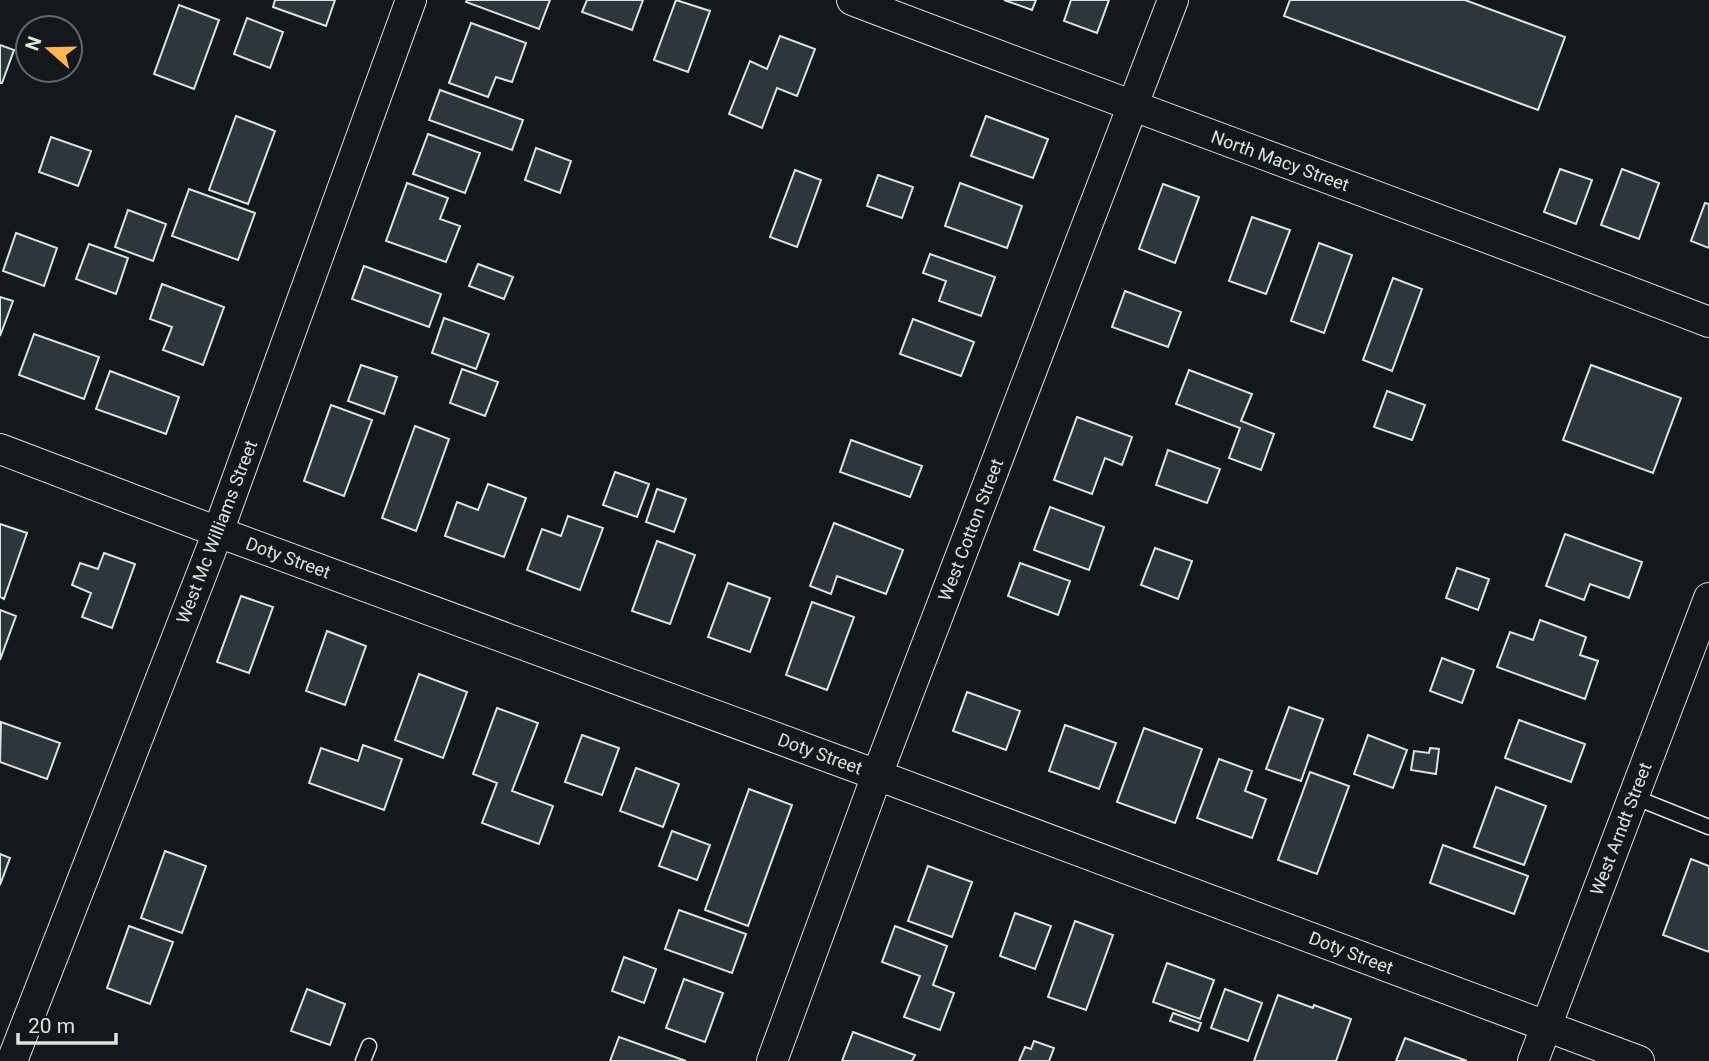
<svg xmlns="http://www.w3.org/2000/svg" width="1709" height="1061" viewBox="0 0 1709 1061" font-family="Roboto,sans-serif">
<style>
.building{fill:#2c363c;stroke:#d8e6dc;stroke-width:2}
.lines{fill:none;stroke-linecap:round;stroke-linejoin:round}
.service-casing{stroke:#d8e6dc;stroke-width:17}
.minor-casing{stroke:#d8e6dc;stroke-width:32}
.service{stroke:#14181c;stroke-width:14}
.minor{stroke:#14181c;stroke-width:30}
.labels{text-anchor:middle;stroke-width:5;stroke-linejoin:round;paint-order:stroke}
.street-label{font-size:18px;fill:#d8e6dc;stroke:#14181c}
</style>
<rect width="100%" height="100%" fill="#14181c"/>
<!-- building -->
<path class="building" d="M 275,0 L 335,0 L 326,26 L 273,7 Z
M 467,0 L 550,0 L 539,29 L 466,2 Z
M 587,0 L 643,0 L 632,30 L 582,12 Z
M 676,0 L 710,11 L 688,72 L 654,60 Z
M 1004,0 L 1036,0 L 1032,10 Z
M 1071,0 L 1109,0 L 1097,33 L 1064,21 Z
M 1290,0 L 1465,0 L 1565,37 L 1538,110 L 1284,16 Z
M 179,5 L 219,20 L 194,89 L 154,74 Z
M 247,18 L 283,32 L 270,68 L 234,54 Z
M 471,23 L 526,43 L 512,82 L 496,77 L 488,97 L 449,83 Z
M 780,36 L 815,49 L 797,96 L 777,88 L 762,128 L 729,114 L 750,61 L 767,69 Z
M 0,45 L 14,50 L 2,83 L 0,83 Z
M 440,90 L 523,120 L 512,150 L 429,120 Z
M 236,116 L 275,131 L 248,204 L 209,190 Z
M 986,116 L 1048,139 L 1033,178 L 971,156 Z
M 428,134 L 480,153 L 465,193 L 413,174 Z
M 51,137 L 91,151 L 78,186 L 39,172 Z
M 536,148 L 571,161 L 560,193 L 525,180 Z
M 1560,169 L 1592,180 L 1576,224 L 1544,212 Z
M 1622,169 L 1659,183 L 1639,239 L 1601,225 Z
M 795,170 L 821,180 L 797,247 L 770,237 Z
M 878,175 L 913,187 L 902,218 L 867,206 Z
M 407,183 L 448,198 L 440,219 L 460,226 L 446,262 L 386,241 Z
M 960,183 L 1022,206 L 1007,248 L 945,226 Z
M 1163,184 L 1199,197 L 1175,263 L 1139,249 Z
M 189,189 L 255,213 L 238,260 L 172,236 Z
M 1705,203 L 1709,204 L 1709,248 L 1691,241 Z
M 128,210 L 166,224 L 153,261 L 115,247 Z
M 1252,217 L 1290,230 L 1266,294 L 1229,281 Z
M 16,233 L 57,248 L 44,286 L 3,271 Z
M 1319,243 L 1352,255 L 1324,333 L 1291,321 Z
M 89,244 L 128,258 L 116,294 L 76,279 Z
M 930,254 L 995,277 L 981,316 L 939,301 L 946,281 L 923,273 Z
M 478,264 L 513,277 L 504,299 L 469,286 Z
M 364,266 L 441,294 L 429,327 L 352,299 Z
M 1393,278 L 1422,289 L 1392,371 L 1363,360 Z
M 162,284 L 224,307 L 203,365 L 163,350 L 172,327 L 150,319 Z
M 1125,291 L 1181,312 L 1168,347 L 1112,327 Z
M 0,297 L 13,301 L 0,336 Z
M 444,318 L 489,334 L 476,369 L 432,353 Z
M 913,319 L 974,342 L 961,376 L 900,354 Z
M 34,334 L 99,357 L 84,399 L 19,375 Z
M 361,365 L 397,377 L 384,414 L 348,401 Z
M 1591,365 L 1681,398 L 1653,473 L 1563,440 Z
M 462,369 L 498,382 L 485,416 L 450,403 Z
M 1189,370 L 1252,394 L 1241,421 L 1274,434 L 1261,470 L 1229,458 L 1240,428 L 1176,404 Z
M 110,371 L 179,397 L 166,434 L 96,409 Z
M 1387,391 L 1425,405 L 1412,440 L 1374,427 Z
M 331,405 L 372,420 L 344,496 L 304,481 Z
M 1077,417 L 1132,437 L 1122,465 L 1105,458 L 1092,494 L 1054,480 Z
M 415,426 L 449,439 L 416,531 L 382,518 Z
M 851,440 L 922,466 L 910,497 L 840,472 Z
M 1168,450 L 1220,469 L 1207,503 L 1156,485 Z
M 615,472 L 649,484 L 637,517 L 603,505 Z
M 488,484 L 526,498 L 504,557 L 445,536 L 457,502 L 478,510 Z
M 657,489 L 686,499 L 674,532 L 646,522 Z
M 1050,507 L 1104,527 L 1089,570 L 1034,550 Z
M 568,516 L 603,528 L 580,590 L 527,570 L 542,529 L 561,536 Z
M 834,523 L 903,550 L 886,594 L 837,576 L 831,594 L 810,586 Z
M 0,524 L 27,533 L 4,599 L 0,597 Z
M 1565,534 L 1642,562 L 1629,598 L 1590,584 L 1584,600 L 1546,586 Z
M 657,541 L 695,555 L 670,624 L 632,611 Z
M 1155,548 L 1192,561 L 1178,599 L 1141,585 Z
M 104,553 L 135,564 L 112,628 L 82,617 L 91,593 L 72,585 L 80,563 L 98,569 Z
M 1020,563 L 1070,581 L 1058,615 L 1008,596 Z
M 1457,568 L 1489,579 L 1478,610 L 1446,598 Z
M 728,583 L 770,598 L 750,652 L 708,637 Z
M 241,596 L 273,607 L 249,673 L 217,662 Z
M 812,602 L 854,617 L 827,690 L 786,675 Z
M 0,610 L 16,616 L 0,660 Z
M 1540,620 L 1586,637 L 1580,655 L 1598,661 L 1585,699 L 1497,667 L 1510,632 L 1533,640 Z
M 327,631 L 366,646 L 345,705 L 306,691 Z
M 1442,658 L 1474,670 L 1462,703 L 1430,691 Z
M 419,674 L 467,692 L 443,758 L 395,740 Z
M 967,692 L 1020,711 L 1006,750 L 953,731 Z
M 1289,707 L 1323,719 L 1301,781 L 1266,769 Z
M 497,708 L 538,723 L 512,791 L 553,806 L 539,844 L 482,823 L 497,783 L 473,774 Z
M 1519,720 L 1585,744 L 1571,782 L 1505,758 Z
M 1,722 L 60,743 L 47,779 L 0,762 Z
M 1065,725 L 1116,743 L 1099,789 L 1049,771 Z
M 1144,728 L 1202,749 L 1175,823 L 1117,802 Z
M 582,735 L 619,748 L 602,795 L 565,782 Z
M 1368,735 L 1407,750 L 1393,788 L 1354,774 Z
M 363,745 L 402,759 L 384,810 L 309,783 L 321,748 L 358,761 Z
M 1430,748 L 1439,749 L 1436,774 L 1411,770 L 1414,751 L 1429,753 Z
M 1219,759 L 1252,771 L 1245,791 L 1266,799 L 1252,838 L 1197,818 Z
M 636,768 L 679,784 L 663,827 L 620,811 Z
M 1310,772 L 1349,786 L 1317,874 L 1278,860 Z
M 1496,787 L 1546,806 L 1524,865 L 1474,847 Z
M 749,789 L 792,805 L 748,926 L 705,910 Z
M 672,831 L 710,845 L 697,880 L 659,866 Z
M 1443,845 L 1528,876 L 1514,914 L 1430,883 Z
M 165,851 L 206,866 L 182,933 L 141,918 Z
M 0,854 L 10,858 L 0,885 Z
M 1691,859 L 1709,866 L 1709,952 L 1663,935 Z
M 928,866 L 972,882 L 952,937 L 908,921 Z
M 679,910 L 746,934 L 732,973 L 665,949 Z
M 1015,913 L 1051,926 L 1035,969 L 1000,956 Z
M 1075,921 L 1113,935 L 1086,1010 L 1048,997 Z
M 129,926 L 173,942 L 150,1004 L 107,988 Z
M 895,926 L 947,946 L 933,985 L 954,993 L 940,1030 L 904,1017 L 920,976 L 882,962 Z
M 624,957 L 656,969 L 644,1003 L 612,991 Z
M 1167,963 L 1214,980 L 1200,1019 L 1153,1002 Z
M 684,979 L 723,993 L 705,1042 L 666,1028 Z
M 307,989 L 345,1004 L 330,1045 L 291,1031 Z
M 1225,989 L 1262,1003 L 1248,1041 L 1211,1028 Z
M 1278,995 L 1313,1008 L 1314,1005 L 1351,1019 L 1336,1061 L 1254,1061 Z
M 1173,1013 L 1201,1023 L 1198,1031 L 1170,1021 Z
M 853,1032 L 915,1055 L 912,1061 L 842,1061 Z
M 619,1037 L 686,1061 L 610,1061 Z
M 1405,1038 L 1467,1061 L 1396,1061 Z
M 1034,1041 L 1054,1048 L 1049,1061 L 1019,1061 L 1025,1047 L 1031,1049 Z"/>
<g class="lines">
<defs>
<path id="service" d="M 1634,797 L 1709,827
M 363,1061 L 369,1046"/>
<path id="minor" d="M 852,0 C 1137,109 1424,212 1709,322
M 0,449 L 218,532 L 877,775 L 1639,1061
M 12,1061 L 218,532 L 411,0
M 772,1061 L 877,775 L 1173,0
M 1533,1061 L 1709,598"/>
</defs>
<!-- service casing -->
<use href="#service" class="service-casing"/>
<!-- minor casing -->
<use href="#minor" class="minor-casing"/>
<!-- service -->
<use href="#service" class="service"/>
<!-- minor -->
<use href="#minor" class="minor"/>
</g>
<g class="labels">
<!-- street labels -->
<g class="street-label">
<text transform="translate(1280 161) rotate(20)" y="6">North Macy Street</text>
<text transform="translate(971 530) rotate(-69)" y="6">West Cotton Street</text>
<text transform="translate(217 532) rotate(-69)" y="6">West Mc Williams Street</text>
<text transform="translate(288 558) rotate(20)" y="6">Doty Street</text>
<text transform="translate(820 754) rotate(20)" y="6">Doty Street</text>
<text transform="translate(1621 829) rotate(-69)" y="6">West Arndt Street</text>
<text transform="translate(1351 953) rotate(21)" y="6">Doty Street</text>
</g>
</g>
<!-- north arrow -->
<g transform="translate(49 49) rotate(290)"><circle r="33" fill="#14181c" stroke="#626a69" stroke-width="2"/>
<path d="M0-5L12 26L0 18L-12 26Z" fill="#ffb74d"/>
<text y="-10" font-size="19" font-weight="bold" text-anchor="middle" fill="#d8e6dc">N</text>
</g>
<!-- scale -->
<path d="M18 1033v10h98v-10" fill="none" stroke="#d8e6dc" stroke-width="3.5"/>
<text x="28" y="1033" font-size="21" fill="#d8e6dc" stroke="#14181c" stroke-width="5" paint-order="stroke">20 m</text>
</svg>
